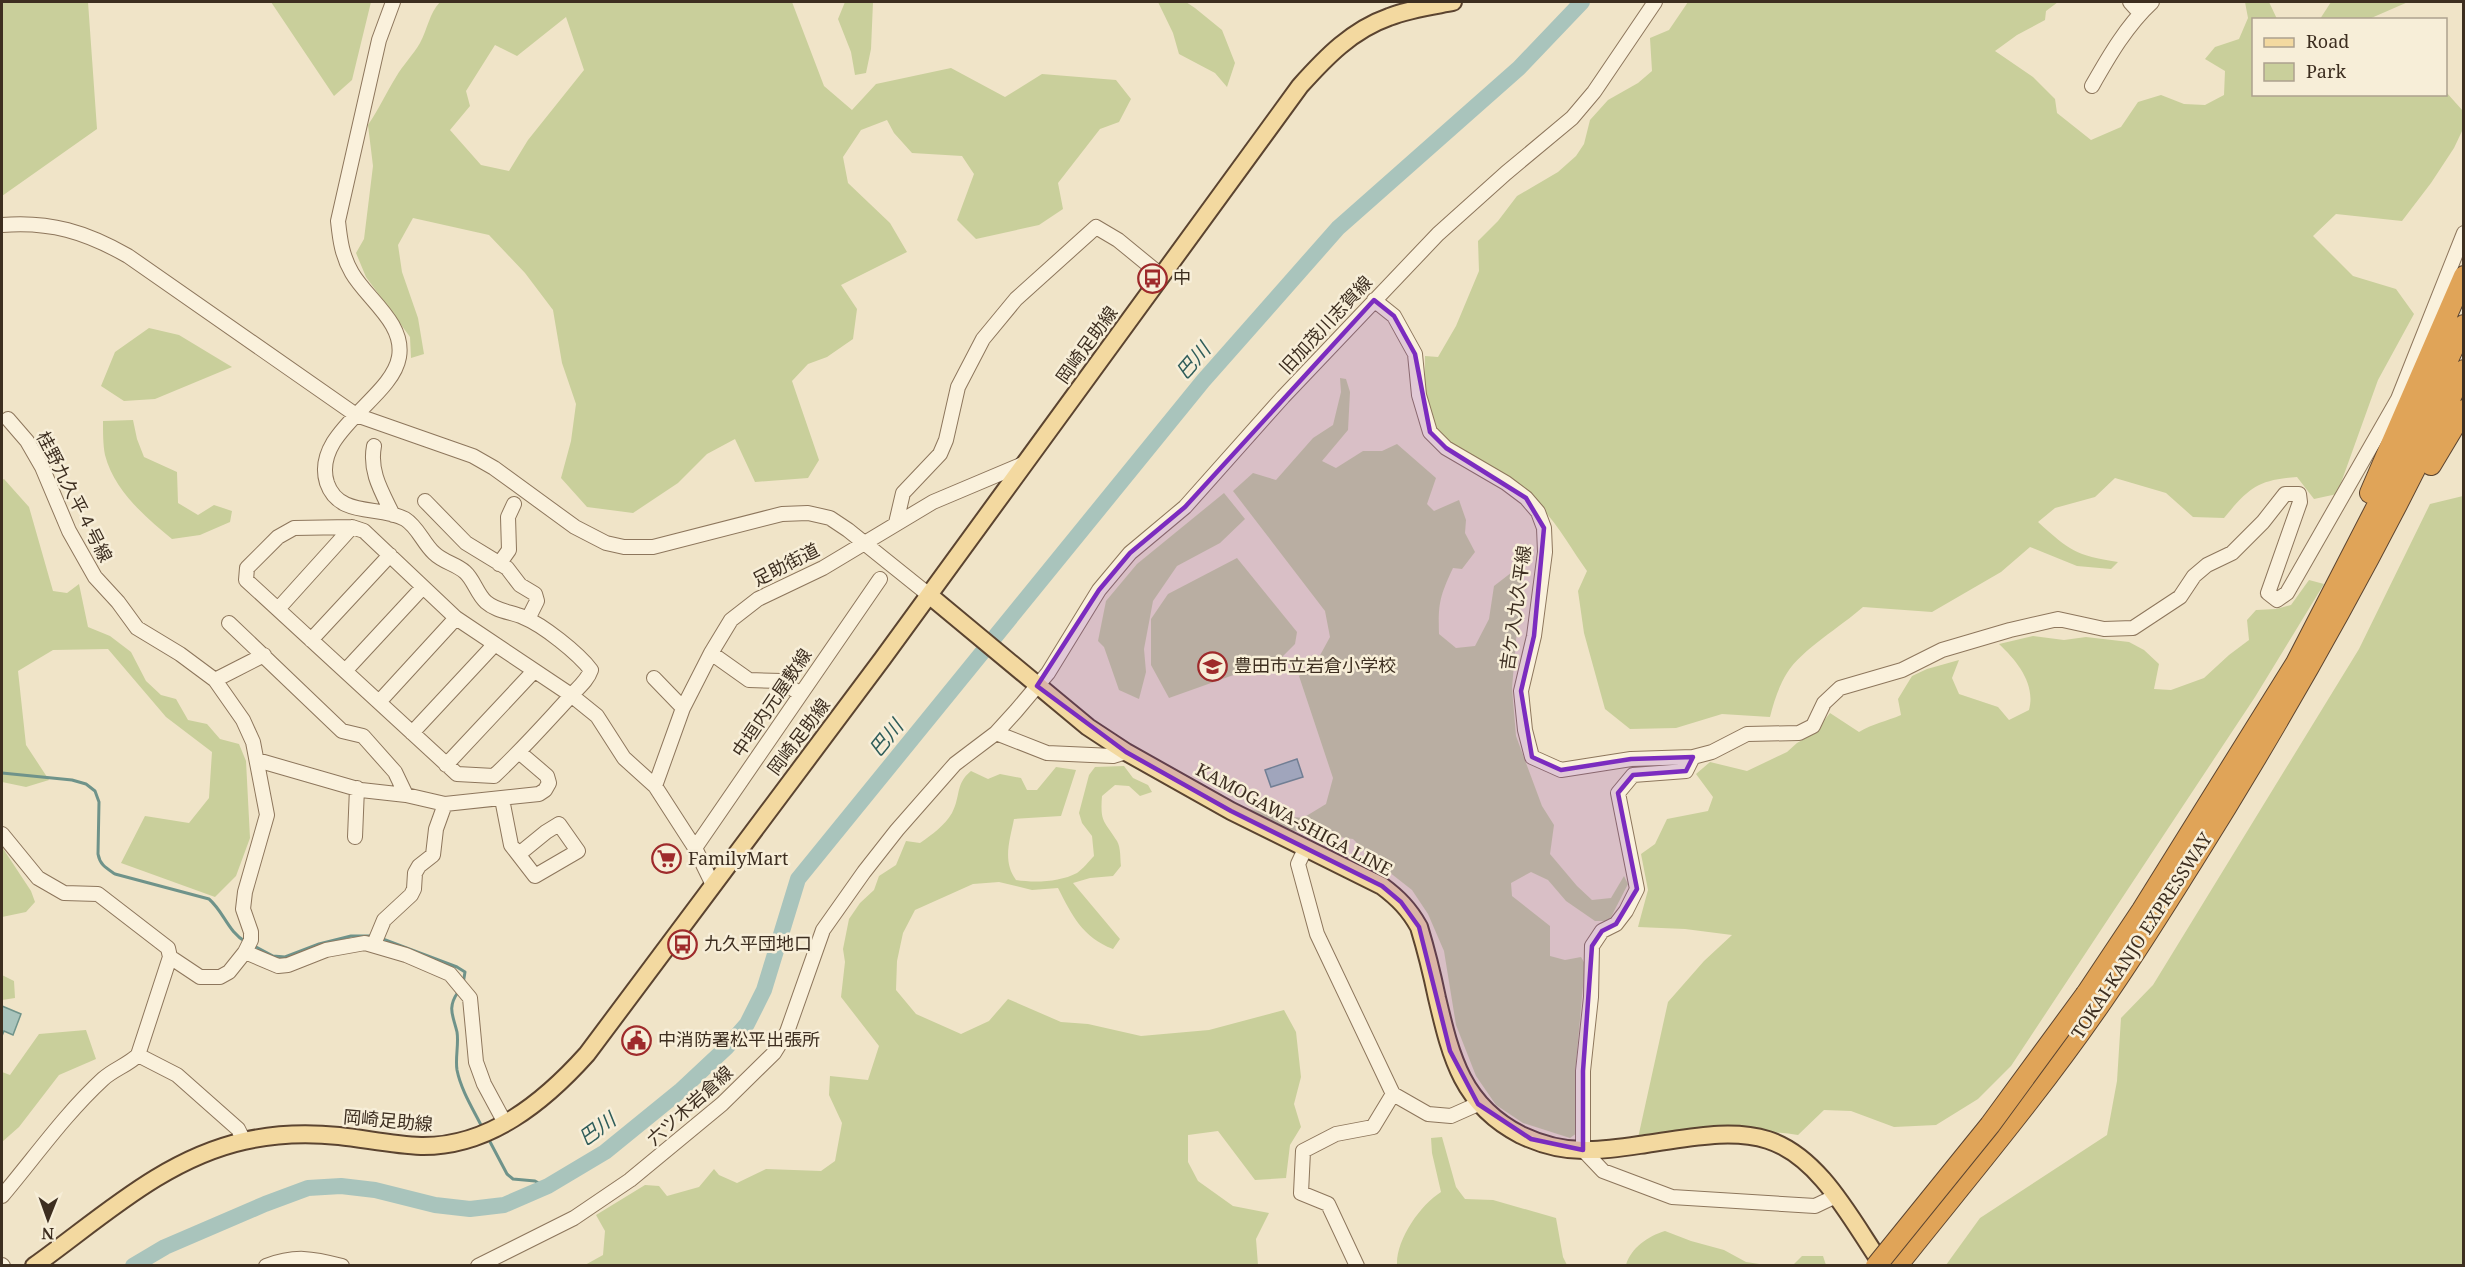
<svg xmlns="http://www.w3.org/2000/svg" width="2465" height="1267" viewBox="0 0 2465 1267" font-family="'Noto Serif','Noto Sans JP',serif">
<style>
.green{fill:#c9cf9b;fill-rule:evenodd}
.water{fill:#a9c4bc;stroke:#6f938a;stroke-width:1.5}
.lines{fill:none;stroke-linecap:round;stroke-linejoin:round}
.stream{stroke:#6f938a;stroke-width:3}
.river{stroke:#a9c4bc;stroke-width:16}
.minor-casing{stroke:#8d765c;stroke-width:16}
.major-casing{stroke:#5b4430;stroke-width:20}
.highway-casing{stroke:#5b4430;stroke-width:22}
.minor{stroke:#faf1dc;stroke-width:14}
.major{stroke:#f3d9a0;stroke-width:16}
.highway{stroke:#e0a458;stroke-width:20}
.highway-bridge-casing{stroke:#5b4430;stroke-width:22;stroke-linecap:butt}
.highway-bridge{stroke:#e0a458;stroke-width:20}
.marked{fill:#7b2cbf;fill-opacity:0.2;stroke:#7b2cbf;stroke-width:4.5;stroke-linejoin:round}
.labels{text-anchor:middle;stroke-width:5;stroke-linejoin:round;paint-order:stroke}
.poi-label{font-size:18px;fill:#3d2e20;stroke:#f7eed8;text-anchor:start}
.street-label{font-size:18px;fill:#3d2e20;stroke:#f7eed8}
.water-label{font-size:20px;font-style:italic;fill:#2f5d5a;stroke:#f7eed8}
</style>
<rect width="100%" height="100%" fill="#f0e4c8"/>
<!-- green -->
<path class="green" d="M 2,2 L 88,2 L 97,129 L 2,196 Z
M 271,2 L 371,2 L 352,80 L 334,96 Z
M 440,2 L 792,2 L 824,86 L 852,110 L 876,84 L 951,68 L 1005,97 L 1042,74 L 1116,80 L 1131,99 L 1119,122 L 1100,129 L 1058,183 L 1063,209 L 1039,225 L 976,239 L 957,220 L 974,174 L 962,156 L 912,153 L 894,133 L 887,120 L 861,130 L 843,157 L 848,183 L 890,223 L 907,252 L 841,285 L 857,309 L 853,339 L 827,357 L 808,364 L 792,381 L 819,460 L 808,478 L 755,482 L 735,439 L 707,454 L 678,483 L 633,513 L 587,507 L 561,478 L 571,441 L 576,404 L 562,363 L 553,310 L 525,273 L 489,235 L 413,218 L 398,245 L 402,272 L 418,318 L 424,354 L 411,358 L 410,337 L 366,277 L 356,253 L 364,239 L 373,166 L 368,125 C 379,109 386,93 396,77 C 403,65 413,55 420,43 C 428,28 429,14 440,2 ZM 566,17 L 584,70 L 528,140 L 509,171 L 481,165 L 450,130 L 470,106 L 466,91 L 495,45 L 517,56 Z
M 845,2 L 873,2 L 871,49 L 866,73 L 855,75 L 851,52 L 838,19 Z
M 1158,2 L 1186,2 L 1195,8 L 1222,30 L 1235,63 L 1227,87 L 1215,73 L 1179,54 L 1173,33 Z
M 1688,2 L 2058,2 L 2046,11 L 2045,20 L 2017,35 L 1995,51 L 2033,77 L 2055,99 L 2057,113 L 2091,140 L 2121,127 L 2138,102 L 2161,95 L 2184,104 L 2205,105 L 2224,95 L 2225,71 L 2205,59 L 2215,47 L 2239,39 L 2248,18 L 2245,2 L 2269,2 L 2277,19 L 2254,20 L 2254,94 L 2446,94 L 2446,92 L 2463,111 L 2463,129 L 2454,148 L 2431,183 L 2402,221 L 2336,214 L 2313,236 L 2353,276 L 2396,289 L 2414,314 L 2378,380 L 2337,494 L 2314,499 L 2297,477 C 2257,480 2249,488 2224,518 L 2193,517 L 2166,493 L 2115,478 L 2095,497 L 2055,508 L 2038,522 C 2070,551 2075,555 2118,562 L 2111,569 L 2077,566 L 2030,547 L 2001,572 L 1932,612 L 1863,607 C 1842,626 1801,650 1787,673 C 1779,686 1774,701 1770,717 L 1722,714 L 1676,728 L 1630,729 L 1605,709 L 1584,633 L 1578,591 L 1587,571 C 1569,546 1552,513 1527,495 C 1506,478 1444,451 1433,429 C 1422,407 1425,380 1425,356 L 1438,357 L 1456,326 L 1479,271 L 1478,241 L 1498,221 L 1517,196 L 1558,172 L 1576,156 L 1584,144 L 1590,120 L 1608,100 L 1638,83 L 1652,71 L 1650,38 L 1669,30 Z
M 2331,2 L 2408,2 L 2369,19 L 2320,19 Z
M 149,328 L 179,335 L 232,367 L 155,399 L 124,401 L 101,386 L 115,352 Z
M 1340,378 L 1346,379 L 1350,392 L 1348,430 L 1322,461 L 1336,468 L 1363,451 L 1382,451 L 1397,444 L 1436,478 L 1427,504 L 1434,511 L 1459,500 L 1466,520 L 1465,533 L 1475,552 L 1462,569 L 1453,568 C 1440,596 1438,603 1439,634 L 1456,648 L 1475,646 L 1489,619 L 1494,586 L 1516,569 L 1522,571 L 1512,688 L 1516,736 L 1542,806 L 1554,825 L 1550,854 L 1577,886 L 1592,900 L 1611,898 L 1624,876 L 1628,884 L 1609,921 L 1595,921 L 1566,901 L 1548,880 L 1531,872 L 1511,883 L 1512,896 L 1550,926 L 1550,956 L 1565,960 L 1581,957 L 1585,964 L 1575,1074 L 1577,1133 L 1570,1138 L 1523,1123 L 1496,1105 L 1476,1076 L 1456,1025 L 1444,951 L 1428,914 L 1412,890 L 1375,861 L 1353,839 L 1280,829 L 1249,814 L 1250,809 L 1274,815 L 1303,818 L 1326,804 L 1333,778 L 1299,676 L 1318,659 L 1330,637 L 1325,611 L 1233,491 L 1253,473 L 1276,480 L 1313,438 L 1333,425 L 1341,392 Z
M 133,420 L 137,439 L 144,457 L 177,472 L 178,503 L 198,515 L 214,505 L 232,511 L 230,522 L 200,535 L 172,539 C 145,517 114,490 105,455 C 103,445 103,432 103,421 Z
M 4,479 L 29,507 L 53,591 L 67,593 L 79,584 L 88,627 L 110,636 L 131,652 L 146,681 L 161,695 L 176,699 L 188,720 L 207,724 L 220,739 L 239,744 L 246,761 L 250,838 L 236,876 L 215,897 L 121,863 L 145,816 L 189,823 L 209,798 L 212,752 L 166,717 L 108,649 L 53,650 L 18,671 L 26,745 L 49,780 L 26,787 L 2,782 L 2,480 Z
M 1224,493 L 1245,519 L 1220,543 L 1177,566 L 1153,601 L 1144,649 L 1146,672 L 1139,699 L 1119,690 L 1104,647 L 1098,641 L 1106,601 L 1137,564 Z
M 2463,496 L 2463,1265 L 1946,1265 L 1980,1218 L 2107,1135 L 2117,1081 L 2121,1018 L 2153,985 L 2359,649 L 2430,504 Z
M 1237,558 L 1297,632 L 1295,644 L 1281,658 L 1169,698 L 1151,665 L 1151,619 L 1168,594 Z
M 2309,580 L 2324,584 L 2255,697 L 2011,1066 L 1978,1099 L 1936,1125 L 1894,1127 L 1851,1111 L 1824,1110 L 1798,1135 C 1746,1127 1690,1131 1638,1138 L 1668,1002 L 1704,961 L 1732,935 L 1685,929 L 1638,927 L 1648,890 L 1641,854 L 1655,844 L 1667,819 L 1708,811 L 1713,797 L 1696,774 L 1710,762 L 1747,771 L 1787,752 L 1797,743 L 1814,733 L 1830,713 L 1859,732 C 1872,724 1887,721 1901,715 L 1898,699 L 1912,676 L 1927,669 L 1959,660 L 1952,678 L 1959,694 L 1998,707 L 2009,720 L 2029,710 C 2036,684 2017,661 1999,644 L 2033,636 L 2064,640 L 2086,637 L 2129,642 L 2144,650 L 2159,664 L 2154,689 L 2171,690 L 2204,678 L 2229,655 L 2249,640 L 2247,620 L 2256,610 L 2276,609 L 2291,605 Z
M 1124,766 L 1133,778 L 1148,785 L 1152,792 L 1140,796 L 1129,786 L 1115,785 L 1102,796 C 1100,823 1104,820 1117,841 C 1121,848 1120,858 1121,866 L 1113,876 L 1090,878 L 1073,883 L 1120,939 L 1113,949 C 1082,937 1072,915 1058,888 L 1032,890 L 999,882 L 973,884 L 915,910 L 903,933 L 897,961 L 896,990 L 916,1014 L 961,1034 L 989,1021 L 1008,999 L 1061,1022 L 1088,1024 L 1141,1036 L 1209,1030 L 1284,1010 L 1296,1032 L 1301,1077 L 1294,1104 L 1301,1127 L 1290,1145 L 1286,1178 L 1255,1180 L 1218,1131 L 1188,1135 L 1188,1162 L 1198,1181 L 1233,1206 L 1269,1213 L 1256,1239 L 1258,1265 L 585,1265 L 603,1255 L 605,1231 L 596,1215 L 645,1185 L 659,1186 L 667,1196 L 699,1187 L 714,1169 L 719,1175 L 737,1183 L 766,1169 L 821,1171 L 835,1161 L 842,1123 L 829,1095 L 830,1076 L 868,1080 L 879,1046 L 841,997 L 845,962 L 843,949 L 849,919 L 860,903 L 874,890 L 879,876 L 896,865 L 906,841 L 920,843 C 933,834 944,826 952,813 C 961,796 955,784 971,771 L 988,779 L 1000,774 L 1021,778 L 1027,790 L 1037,790 L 1056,767 L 1076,770 L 1061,816 L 1014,819 C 1010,840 1002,861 1016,880 C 1035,883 1060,882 1077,873 C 1083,869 1089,861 1094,856 L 1092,836 L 1082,823 L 1079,813 L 1089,775 L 1095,767 Z
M 2,847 L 31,891 L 35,902 L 26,912 L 2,917 Z
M 2,975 L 14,981 L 15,998 L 2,1000 Z
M 86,1030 L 96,1059 L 59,1075 L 19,1127 L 2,1142 L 2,1072 L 10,1075 L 39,1034 Z
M 1442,1137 L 1456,1187 L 1465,1199 L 1493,1200 L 1556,1218 L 1563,1257 L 1567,1265 L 1397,1265 C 1396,1240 1420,1205 1441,1192 L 1432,1153 L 1431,1138 Z
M 1665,1231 L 1691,1241 L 1724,1250 L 1746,1262 L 1766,1265 L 1626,1265 C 1631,1248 1648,1236 1665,1231 Z
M 1802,1256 L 1823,1256 L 1826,1265 L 1793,1265 Z"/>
<!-- water -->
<path class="water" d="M 1297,759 L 1303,777 L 1271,787 L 1265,770 Z
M 2,1006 L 21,1014 L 13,1035 L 4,1031 L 2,1036 Z"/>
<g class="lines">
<!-- stream -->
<path class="stream" d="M 2,773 L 72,780 L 86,784 L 95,791 L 99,802 L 98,854 C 100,865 106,868 115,874 L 209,899 C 224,912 228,932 246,942
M 380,938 L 457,967 L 465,972 L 463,984
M 252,945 L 273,956 L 285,957 L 319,944 L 351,936 L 374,936
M 458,992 C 447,1008 453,1015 457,1032 C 459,1044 455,1058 457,1070 C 461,1090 473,1109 482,1127
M 488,1138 L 507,1174 L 513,1179 L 535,1181 L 549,1189"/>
<!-- river -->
<path class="river" d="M 133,1266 L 165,1247 L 265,1204 L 308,1188 L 341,1186 L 375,1190 L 435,1205 L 470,1209 L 504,1205 L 548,1186 L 605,1152 L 680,1091 L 726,1048 L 747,1024 L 764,990 L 798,879 L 1203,381 L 1338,228 L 1519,68 L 1582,2"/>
<defs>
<path id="minor" d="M 393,2 L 379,40 L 338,221 C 340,240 342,256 352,273 C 367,299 405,323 399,357 C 392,399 311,432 327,483 C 339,518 379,505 405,519 C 418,527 423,543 434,553 C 443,562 456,564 465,572 C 474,580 477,594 486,602 C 496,611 511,612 523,617 C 543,625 578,653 591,670 C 587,682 575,690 567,700 C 543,726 520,752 494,776 L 457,774 L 246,580 L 247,568 L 278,537 L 294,528 L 352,527 L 364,531 L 456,618 L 571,695 L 597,716 L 624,758 L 655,786 L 695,848 L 713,885
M 2130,2 L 2140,13
M 2092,86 C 2109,56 2127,25 2152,2
M 2,225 C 50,221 86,232 128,256 L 356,415 L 473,456 L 494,468 L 575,527 L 606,543 L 624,547 L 653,547 L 782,514 L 808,513 L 830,518 L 848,530 L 929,595
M 1374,300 L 1394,316 L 1415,354 L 1419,395 L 1430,432 L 1446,448 L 1506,483 L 1526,498 L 1538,512 L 1544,528 L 1545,552 L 1534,636 L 1521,691 L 1525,730 L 1532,757 L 1561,770 L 1631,759 L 1693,757 L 1712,752 L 1747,734 L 1799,733 L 1813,726 L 1824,703 L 1840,688 L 1902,670 L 1942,650 L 2010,630 L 2058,619 L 2104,629 L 2133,628 L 2180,597 L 2194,576 L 2207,565 L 2232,553 L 2263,522 L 2285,494 L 2299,494 L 2300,502 L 2268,593 L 2277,600 L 2287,593 L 2398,399 L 2464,233
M 8,419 L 27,441 L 42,467 L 69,531 L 95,577 L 118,602 L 137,628 L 180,654 L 215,680 L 243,720 L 253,742 L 267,815 L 245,892 L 243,909 L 251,932 L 251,940 L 245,952 L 229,972 L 220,977 L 200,977 L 170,957
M 374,446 C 369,472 382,492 393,515
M 425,501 L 466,543 L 507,568 L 520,585 L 535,594 L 537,601 L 528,619
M 896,523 L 903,493 L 940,454 L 946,440 L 958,387 L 983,339 L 1016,299 L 1096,227 L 1118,240 L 1162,276
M 499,564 L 509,550 L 508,517 L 514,504
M 278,609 L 352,527
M 229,623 L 342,731 L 363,736 L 395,772 L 406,795
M 311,640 L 390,555
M 711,653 L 749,680 L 782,681 L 800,694
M 346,670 L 423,587
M 654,678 L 683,708
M 215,680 L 264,655
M 379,702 L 456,618
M 412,733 L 494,645
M 996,733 L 1047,753 L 1113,756 L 1126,752
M 1693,757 L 1686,771 L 1633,775 L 1618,793 L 1637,889 L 1626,911 L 1616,924 L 1602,931 L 1592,946 L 1591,997 L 1583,1071 L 1583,1150 L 1603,1171 L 1672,1197 L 1815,1206 L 1836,1196
M 257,760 L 361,790 L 406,795 L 445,804 L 539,794 L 545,790 L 549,783 L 547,776 L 519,752
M 446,765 L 534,671
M 655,786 L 683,708 L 711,653 L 731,620 L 758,599 L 823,568 L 933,502 L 1023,464
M 502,799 L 511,845 L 535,876 L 578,851 L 559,824 L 546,832 L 519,854
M 2,834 L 38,878 L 64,893 L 98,894 L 168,948 L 170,957 L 138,1055 C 128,1065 114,1069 103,1079 C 65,1114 35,1157 2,1196
M 355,837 L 357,788
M 695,848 L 880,579
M 1305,849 L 1298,864 L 1317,934 L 1393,1094 L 1428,1114 L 1451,1116 L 1478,1104
M 374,944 L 384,920 L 411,895 L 414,889 L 415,873 L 419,866 L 433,855 L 436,829 L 445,804
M 245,952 L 278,966 L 288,965 L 326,950 L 365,943 L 406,955 L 450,974 L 470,998 L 476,1062 L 484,1084 L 505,1123
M 138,1055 L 177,1075 L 238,1129 L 244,1141
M 2,1265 L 3,1266
M 266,1266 C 295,1255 312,1258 342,1266
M 478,1266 L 574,1218 L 630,1180 L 722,1104 L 774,1053 L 787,1032 L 823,930 L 864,872 L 897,830 L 955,764 L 996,733 L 1016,711 L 1048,673 L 1099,590 L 1130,553 L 1185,507 L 1283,397 L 1438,234 L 1506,173 L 1572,118 L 1594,92 L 1655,2
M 1357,1266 L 1328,1204 L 1301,1193 L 1303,1151 L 1336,1134 L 1373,1127 L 1393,1094"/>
<path id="major" d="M 929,595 L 1088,727 L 1126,752 L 1231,811 L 1382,886 C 1398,898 1409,909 1419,927 C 1426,950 1432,974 1437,998 C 1451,1057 1462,1105 1521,1135 C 1540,1144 1561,1150 1583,1150 C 1603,1151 1626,1147 1646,1144 C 1685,1139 1729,1128 1768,1140 C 1821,1157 1853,1223 1883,1266
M 34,1266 C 100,1219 163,1159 244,1141 C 274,1134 309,1133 339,1136 C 366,1139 394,1145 421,1146 C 489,1147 544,1102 587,1054 L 883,658 L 1300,86 C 1326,57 1352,30 1389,17 C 1409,9 1432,6 1453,2"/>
<path id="highway" d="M 2431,465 L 2464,410
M 2370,493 L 2464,276
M 2086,994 L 2142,910 L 2296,663 L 2411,440 L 2464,325
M 1897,1266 C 1967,1178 2040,1092 2103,1000 C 2135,954 2164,907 2193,861 C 2294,700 2382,542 2464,370"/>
</defs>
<!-- minor casing -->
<use href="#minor" class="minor-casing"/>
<!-- major casing -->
<use href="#major" class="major-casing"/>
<!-- highway casing -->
<use href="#highway" class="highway-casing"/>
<!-- minor -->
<use href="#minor" class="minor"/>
<!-- major -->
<use href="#major" class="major"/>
<!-- highway -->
<use href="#highway" class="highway"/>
<defs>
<path id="highway-bridge" d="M 1876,1266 L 1990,1125 L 2086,994"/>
</defs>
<!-- highway-bridge casing -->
<use href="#highway-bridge" class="highway-bridge-casing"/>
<!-- highway-bridge -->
<use href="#highway-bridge" class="highway-bridge"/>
</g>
<!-- marked area -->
<path class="marked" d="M 1374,300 L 1394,316 L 1415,354 L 1430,432 L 1446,448 L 1526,498 L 1544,528 L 1534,636 L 1521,691 L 1532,757 L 1561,770 L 1631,759 L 1693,757 L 1686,771 L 1633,775 L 1618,793 L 1637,889 L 1616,924 L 1602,931 L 1592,946 L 1583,1071 L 1583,1150 L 1531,1139 L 1478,1104 L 1450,1051 L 1419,927 L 1401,902 L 1382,886 L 1231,811 L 1126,752 L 1037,686 L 1099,590 L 1130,553 L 1185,507 Z"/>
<!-- icons -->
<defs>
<symbol id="bus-ring" viewBox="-11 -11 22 22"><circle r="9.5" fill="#f7eed8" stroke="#9e2a2b" stroke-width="1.5"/><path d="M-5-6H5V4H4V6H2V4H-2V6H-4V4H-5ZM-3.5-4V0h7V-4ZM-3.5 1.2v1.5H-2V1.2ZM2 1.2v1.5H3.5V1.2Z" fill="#9e2a2b"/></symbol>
<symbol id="school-ring" viewBox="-11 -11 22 22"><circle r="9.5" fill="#f7eed8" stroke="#9e2a2b" stroke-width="1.5"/><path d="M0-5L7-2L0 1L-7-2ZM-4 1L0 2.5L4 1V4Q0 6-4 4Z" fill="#9e2a2b"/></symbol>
<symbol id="supermarket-ring" viewBox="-11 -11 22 22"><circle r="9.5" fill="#f7eed8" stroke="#9e2a2b" stroke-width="1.5"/><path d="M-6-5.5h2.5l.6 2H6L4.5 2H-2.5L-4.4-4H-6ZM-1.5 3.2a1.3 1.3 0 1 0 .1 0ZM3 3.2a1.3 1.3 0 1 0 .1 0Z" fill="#9e2a2b"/></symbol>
<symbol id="civic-ring" viewBox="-11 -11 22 22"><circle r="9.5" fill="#f7eed8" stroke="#9e2a2b" stroke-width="1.5"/><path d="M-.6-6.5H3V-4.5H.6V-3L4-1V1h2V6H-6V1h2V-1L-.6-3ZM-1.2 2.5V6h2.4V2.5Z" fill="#9e2a2b"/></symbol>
</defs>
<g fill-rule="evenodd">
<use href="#bus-ring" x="1136" y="262" width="33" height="33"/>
<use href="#school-ring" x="1196" y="650" width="33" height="33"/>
<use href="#supermarket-ring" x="650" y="842" width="33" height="33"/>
<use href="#bus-ring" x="666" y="928" width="33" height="33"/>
<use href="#civic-ring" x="620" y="1024" width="33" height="33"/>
</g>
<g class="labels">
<!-- poi labels -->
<g class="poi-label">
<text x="1173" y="284">中</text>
<text x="1234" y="672">豊田市立岩倉小学校</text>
<text x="688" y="865">FamilyMart</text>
<text x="704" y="950">九久平団地口</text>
<text x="658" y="1046">中消防署松平出張所</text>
</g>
<!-- street labels -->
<g class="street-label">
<text transform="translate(1326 325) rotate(-47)" y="6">旧加茂川志賀線</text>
<text transform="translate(1087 345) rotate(-54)" y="6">岡崎足助線</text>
<text transform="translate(74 497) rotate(63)" y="6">桂野九久平４号線</text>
<text transform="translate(786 565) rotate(-27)" y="6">足助街道</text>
<text transform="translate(1516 608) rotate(-82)" y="6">吉ケ入九久平線</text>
<text transform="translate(772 703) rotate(-56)" y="6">中垣内元屋敷線</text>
<text transform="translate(799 737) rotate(-53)" y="6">岡崎足助線</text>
<text transform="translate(1294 820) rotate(28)" y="6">KAMOGAWA-SHIGA LINE</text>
<text transform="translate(2142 936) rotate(-57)" y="6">TOKAI-KANJO EXPRESSWAY</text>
<text transform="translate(690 1106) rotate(-42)" y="6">六ツ木岩倉線</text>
<text transform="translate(388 1121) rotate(5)" y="6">岡崎足助線</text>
</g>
<!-- water labels -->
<g class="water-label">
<text transform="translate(1193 361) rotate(-49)" y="7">巴川</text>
<text transform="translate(886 738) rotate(-51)" y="7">巴川</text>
<text transform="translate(597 1129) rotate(-36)" y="7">巴川</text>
</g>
</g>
<!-- border -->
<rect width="2465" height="1267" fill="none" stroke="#3d2e20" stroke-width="6"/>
<!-- legend -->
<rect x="2252" y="18" width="195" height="78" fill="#f7eed8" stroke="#ada18e" stroke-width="1.5"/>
<rect x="2264" y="38" width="30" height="9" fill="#f3d9a0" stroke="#ada18e" stroke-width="1.5"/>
<text x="2306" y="48" font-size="18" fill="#3d2e20">Road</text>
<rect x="2264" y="63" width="30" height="18" fill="#c9cf9b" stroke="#ada18e" stroke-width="1.5"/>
<text x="2306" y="78" font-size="18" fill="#3d2e20">Park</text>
<!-- north arrow -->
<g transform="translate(48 1219) rotate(181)" stroke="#f7eed8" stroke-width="4.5" paint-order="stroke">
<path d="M0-4.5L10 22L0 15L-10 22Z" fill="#3d2e20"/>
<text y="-9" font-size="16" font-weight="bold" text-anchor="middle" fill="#3d2e20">N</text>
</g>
</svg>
